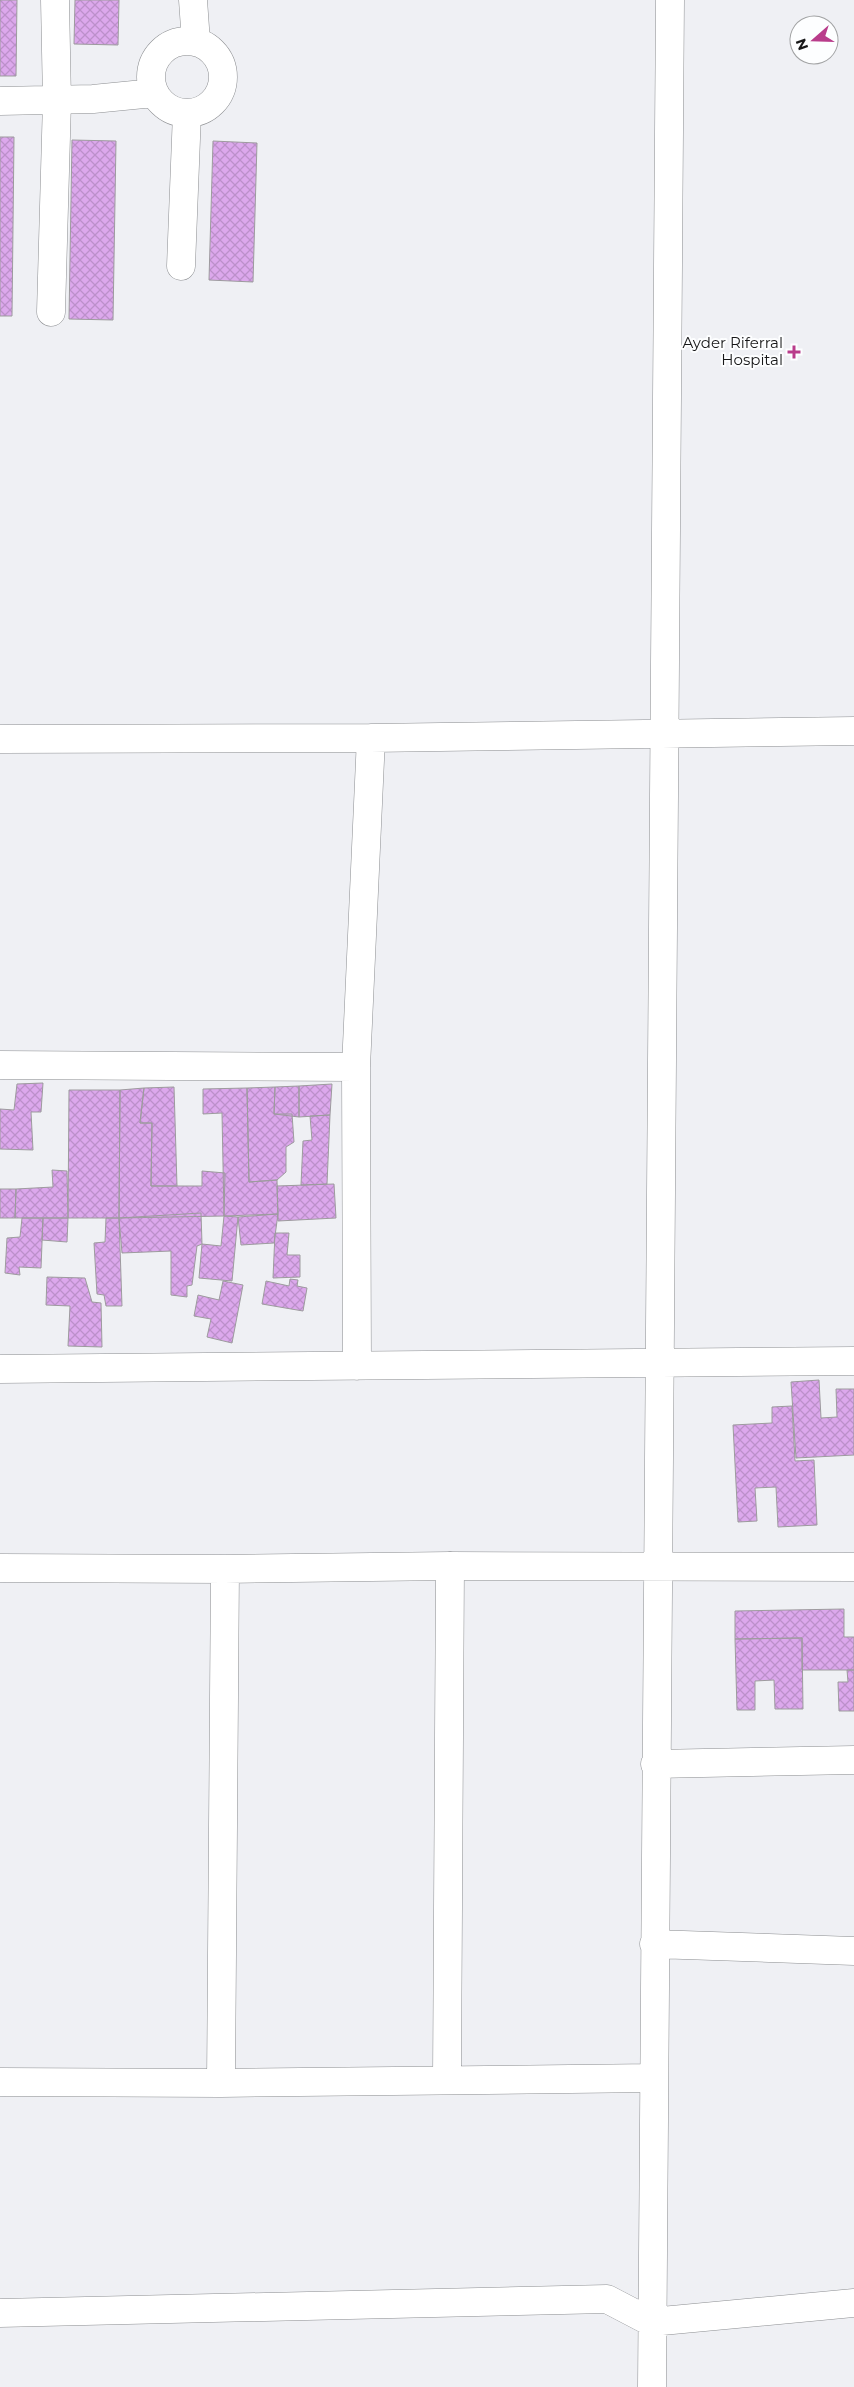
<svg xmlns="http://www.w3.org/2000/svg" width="854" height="2387" viewBox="0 0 854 2387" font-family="Montserrat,sans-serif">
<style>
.building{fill:url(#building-cross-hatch);stroke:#9d9b9e}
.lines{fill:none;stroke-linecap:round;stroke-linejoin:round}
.minor-casing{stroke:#8c8e91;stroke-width:29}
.minor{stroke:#fff;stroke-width:28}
.poi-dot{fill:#b93c8b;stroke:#fdfeff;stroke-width:2}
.labels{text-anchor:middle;stroke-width:4;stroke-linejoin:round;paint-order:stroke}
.poi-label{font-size:15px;fill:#171718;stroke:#fdfeff;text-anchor:end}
</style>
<defs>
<pattern id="building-cross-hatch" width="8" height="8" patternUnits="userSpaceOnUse" patternTransform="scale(1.25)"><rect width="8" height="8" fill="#dca8ec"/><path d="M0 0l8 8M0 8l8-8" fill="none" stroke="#bc90ca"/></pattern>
</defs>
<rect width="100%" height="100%" fill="#eff0f4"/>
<!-- building -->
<path class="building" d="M 0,0 L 17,0 L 16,76 L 0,76 Z
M 75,0 L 119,0 L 118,45 L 74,44 Z
M 0,137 L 14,137 L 12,316 L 0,316 Z
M 72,140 L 116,141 L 113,320 L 69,319 Z
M 213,141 L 257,143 L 253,282 L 209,280 Z
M 43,1083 L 41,1112 L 31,1112 L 33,1150 L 0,1149 L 0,1109 L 14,1110 L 17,1084 Z
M 332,1084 L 330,1115 L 299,1117 L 299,1086 Z
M 299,1086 L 299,1117 L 274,1114 L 275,1087 Z
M 174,1087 L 177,1186 L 151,1186 L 152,1123 L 140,1123 L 144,1088 Z
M 275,1087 L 274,1114 L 292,1114 L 294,1142 L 286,1147 L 286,1172 L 277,1180 L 249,1182 L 247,1088 Z
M 144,1088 L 140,1123 L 152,1123 L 151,1186 L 202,1186 L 202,1171 L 225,1173 L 224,1216 L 119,1218 L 120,1090 Z
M 247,1088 L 249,1182 L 277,1180 L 278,1214 L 224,1216 L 222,1113 L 203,1114 L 203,1089 Z
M 69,1090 L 120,1090 L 119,1218 L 68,1218 Z
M 330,1115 L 327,1184 L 301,1185 L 303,1141 L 312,1140 L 310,1116 Z
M 52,1170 L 67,1171 L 68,1218 L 15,1218 L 16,1189 L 53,1187 Z
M 334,1184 L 336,1218 L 278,1221 L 277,1186 Z
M 0,1189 L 16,1189 L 15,1218 L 0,1218 Z
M 201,1213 L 202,1244 L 197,1246 L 192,1285 L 187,1286 L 187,1297 L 171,1295 L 171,1251 L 122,1253 L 119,1218 Z
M 278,1214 L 274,1243 L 241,1245 L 238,1217 Z
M 224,1216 L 238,1217 L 232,1281 L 199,1278 L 202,1244 L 221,1246 Z
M 22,1218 L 43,1218 L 41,1268 L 19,1267 L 20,1275 L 5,1273 L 7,1238 L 20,1237 Z
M 43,1218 L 68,1218 L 67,1242 L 42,1240 Z
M 106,1218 L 119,1218 L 122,1306 L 106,1306 L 104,1295 L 97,1294 L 94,1243 L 105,1242 Z
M 275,1233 L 289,1233 L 287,1255 L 300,1255 L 300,1277 L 273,1278 Z
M 47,1277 L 85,1278 L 92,1302 L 101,1303 L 102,1347 L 68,1346 L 70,1306 L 46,1305 Z
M 290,1279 L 298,1280 L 297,1286 L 307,1288 L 303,1311 L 262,1304 L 266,1281 L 289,1286 Z
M 223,1281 L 243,1285 L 232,1343 L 207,1337 L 211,1319 L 194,1316 L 198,1295 L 219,1300 Z
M 819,1380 L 821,1418 L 837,1417 L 836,1389 L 854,1389 L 854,1455 L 796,1458 L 791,1382 Z
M 792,1406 L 795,1461 L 814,1460 L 817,1525 L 778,1527 L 776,1487 L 755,1488 L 757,1521 L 738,1522 L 733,1425 L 772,1423 L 772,1407 Z
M 844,1609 L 844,1637 L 854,1637 L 854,1670 L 802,1670 L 802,1638 L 735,1639 L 735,1611 Z
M 802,1638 L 803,1709 L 775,1709 L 774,1680 L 755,1681 L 755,1710 L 737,1710 L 735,1639 Z
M 847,1670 L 854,1670 L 854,1711 L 839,1711 L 838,1682 L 848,1682 Z"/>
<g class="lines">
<defs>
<path id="minor" d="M 193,0 L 196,42
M151 77a36 36 0 1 1 72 0a36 36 0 1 1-72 0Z
M 0,101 L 93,99 L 154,93
M 181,266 L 187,113
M 51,312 L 57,101 L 55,0
M 0,739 L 371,738 L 854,731
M 0,1065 L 356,1067
M 357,1366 L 356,1067 L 371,738
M 0,1369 L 854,1361
M 0,1568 L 225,1569 L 450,1566 L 854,1567
M 655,1764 L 854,1760
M 654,1944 L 854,1951
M 447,2079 L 450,1566
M 0,2082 L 221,2083 L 653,2078
M 221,2083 L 225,1569
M 0,2313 L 607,2299 L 651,2322 L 854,2303
M 652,2387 L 670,0"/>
</defs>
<!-- minor casing -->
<use href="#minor" class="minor-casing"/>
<!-- minor -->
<use href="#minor" class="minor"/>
</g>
<!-- markers -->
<path class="poi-dot" d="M791.5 344.5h5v5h5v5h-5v5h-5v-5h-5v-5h5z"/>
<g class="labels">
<!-- poi labels -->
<g class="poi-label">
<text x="783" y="348">Ayder Riferral<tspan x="783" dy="17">Hospital</tspan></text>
</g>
</g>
<!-- north arrow -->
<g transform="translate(814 40) rotate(250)"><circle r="24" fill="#fdfeff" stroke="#a1a2a3"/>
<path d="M0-4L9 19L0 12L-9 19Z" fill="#b93c8b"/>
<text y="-8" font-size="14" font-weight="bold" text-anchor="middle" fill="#171718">N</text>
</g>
</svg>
